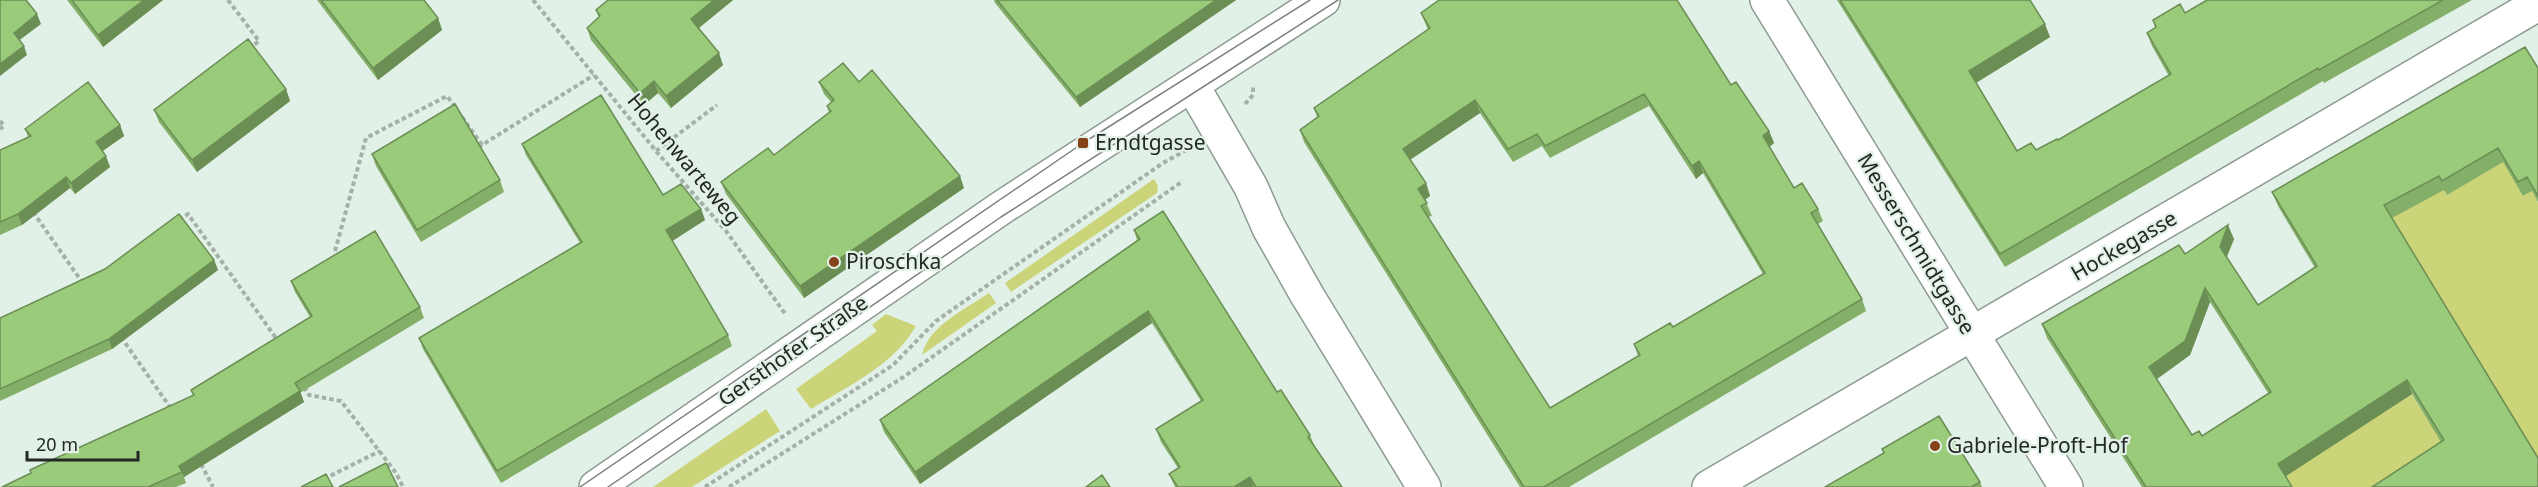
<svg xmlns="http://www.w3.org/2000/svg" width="2538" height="487" viewBox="0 0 2538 487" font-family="'Noto Sans',sans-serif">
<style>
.green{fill:#ccd479}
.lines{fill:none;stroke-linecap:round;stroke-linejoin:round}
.minor-casing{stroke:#8d9a91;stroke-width:36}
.tertiary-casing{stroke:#8d9a91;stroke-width:36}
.path{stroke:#a5b0a9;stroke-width:4;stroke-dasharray:4.5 3;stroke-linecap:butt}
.minor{stroke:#fff;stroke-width:33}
.tertiary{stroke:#fff;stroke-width:33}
.tram{stroke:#7a847e;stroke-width:1.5}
.wall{fill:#84af69;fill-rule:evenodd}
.shaded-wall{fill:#6b8e55}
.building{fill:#99cb7a;stroke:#6b8e55;stroke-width:1.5;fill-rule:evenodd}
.poi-dot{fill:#854117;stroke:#e2f1e7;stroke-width:2}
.labels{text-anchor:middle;stroke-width:4.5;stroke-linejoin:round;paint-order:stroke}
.poi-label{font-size:21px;fill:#232825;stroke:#e2f1e7;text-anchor:start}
.street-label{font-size:21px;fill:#232825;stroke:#e2f1e7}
</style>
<rect width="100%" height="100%" fill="#e2f1e7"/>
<!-- green -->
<path class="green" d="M 2508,152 L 2512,177 L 2523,196 L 2532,191 L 2538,202 L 2538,464 L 2374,228 L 2443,188 L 2447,195 Z
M 1154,179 L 1158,186 L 1157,193 L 1011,292 L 1005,283 Z
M 989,293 L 996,303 L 922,355 C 928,326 966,309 989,293 Z
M 886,314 L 916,326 C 894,365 848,386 811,409 L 796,389 L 877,331 L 872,325 Z
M 2395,368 L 2429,422 L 2480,487 L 2289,487 L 2283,478 Z
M 766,409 L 780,431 L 692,487 L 653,487 Z"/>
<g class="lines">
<defs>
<path id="minor" d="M 1767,0 L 2066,487
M 1192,85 L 1251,187 L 1269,228 L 1307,295 L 1424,487
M 1709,487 L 2538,4"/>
<path id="tertiary" d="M 596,487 L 1004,206 L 1323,0"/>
</defs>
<!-- minor casing -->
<use href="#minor" class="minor-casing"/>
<!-- tertiary casing -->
<use href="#tertiary" class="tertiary-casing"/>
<!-- path -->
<path class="path" d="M 228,0 L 259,41 L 250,48
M 533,0 L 656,151 L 726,231 L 786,315
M 1245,104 L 1253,95 L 1253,87
M 462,117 L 482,145 L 594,75
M 0,121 L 4,126 L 0,129
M 656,151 L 717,105
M 33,212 L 82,282
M 179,220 L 188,214 L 278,341
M 335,251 L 366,138 L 447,96 L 456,108
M 121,337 L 172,410
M 304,387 L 309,395 L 341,401 L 396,473 L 403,487
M 201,464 L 213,487
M 324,479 L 380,451
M 705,487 L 893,365 L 936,321 L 1163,163 L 1188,149
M 729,487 L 902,378 L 1183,181"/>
<!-- minor -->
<use href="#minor" class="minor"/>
<!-- tertiary -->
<use href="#tertiary" class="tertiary"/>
<!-- tram -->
<path class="tram" d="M 580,487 L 1083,143 L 1310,0
M 608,487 L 1001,217 L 1338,0"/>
</g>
<!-- wall -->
<path class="wall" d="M 67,0 L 163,0 L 103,47 Z
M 317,0 L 424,0 L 438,18 L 442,30 L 378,80 Z
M 608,0 L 733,0 L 699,28 L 723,65 L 671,108 L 658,93 L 644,105 L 591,40 L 587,28 L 599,18 L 596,10 Z
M 994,0 L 1236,0 L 1080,107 L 995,3 Z
M 1837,0 L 2030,0 L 2050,37 L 1976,83 L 2017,151 L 2036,150 L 2058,140 L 2169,76 L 2152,46 L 2147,33 L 2155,28 L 2153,20 L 2185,13 L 2207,0 L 2472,0 L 2324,83 L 2323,81 L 2005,267 Z
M 1421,13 L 1731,85 L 1769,131 L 1774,143 L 1769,147 L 1794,188 L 1818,209 L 1823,221 L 1818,224 L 1862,299 L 1866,311 L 1569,487 L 1520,487 L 1304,142 L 1300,130 L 1317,117 L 1314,108 L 1428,30 ZM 1649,106 L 1696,179 L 1703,173 L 1763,274 L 1673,327 L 1634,344 L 1638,356 L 1550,408 L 1428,217 L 1432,216 L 1425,200 L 1430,196 L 1426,183 L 1410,160 L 1480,113 L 1513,162 L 1542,146 L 1550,158 Z
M 2538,68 L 2538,202 L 2532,191 L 2523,196 L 2503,162 L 2447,195 L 2444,190 L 2392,218 L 2538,458 L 2441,442 L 2412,394 L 2286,476 L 2292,487 L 2142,487 L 2047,338 L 2042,324 L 2185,254 L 2234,239 L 2227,257 L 2258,305 L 2315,268 L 2278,206 L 2272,192 ZM 2210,302 L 2268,393 L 2202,436 L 2192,435 L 2157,379 L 2190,355 Z
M 819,82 L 859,82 L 964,188 L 804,298 L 726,194 L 721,182 L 774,155 L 829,113 L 827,106 L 831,102 L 824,94 Z
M 286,89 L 290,101 L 197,172 L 159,122 L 154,110 Z
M 120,125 L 124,136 L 102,151 L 110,167 L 75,194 L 70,188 L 22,225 L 0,235 L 0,150 L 28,137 L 25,129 Z
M 522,144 L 701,209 L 705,220 L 672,240 L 728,335 L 732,346 L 501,483 L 423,349 L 419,338 L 580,243 L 526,155 Z
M 372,154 L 500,180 L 504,192 L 421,242 L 376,166 Z
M 1134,230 L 1277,392 L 1310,435 L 1314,445 L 1342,487 L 1175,487 L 1169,474 L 1178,468 L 1161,442 L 1156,429 L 1201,401 L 1152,323 L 920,484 L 884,432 L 880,420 L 1137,240 Z
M 214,260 L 218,270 L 112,349 L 0,401 L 0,318 Z
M 291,281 L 420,307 L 424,318 L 300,393 L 304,402 L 184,477 L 186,483 L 176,487 L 2,487 L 193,395 L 191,390 L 310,317 L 295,292 Z
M 1882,449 L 1980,482 L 1982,487 L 1825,487 L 1884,454 Z"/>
<!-- shaded-wall -->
<path class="shaded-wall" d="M 144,0 L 163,0 L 103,47 L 98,35 Z
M 714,0 L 733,0 L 695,31 L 691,19 Z
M 1216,0 L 1236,0 L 1080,107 L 1076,97 Z
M 37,14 L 41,24 L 17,42 L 14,33 Z
M 438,18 L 442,30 L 378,80 L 373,68 Z
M 2045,24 L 2050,37 L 1974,84 L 1969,71 Z
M 24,46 L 27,55 L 0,76 L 0,64 Z
M 719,53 L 723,65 L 671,108 L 666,96 Z
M 654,81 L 658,93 L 644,105 L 640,93 Z
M 286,89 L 290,101 L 197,172 L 192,160 Z
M 1475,100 L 1480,113 L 1408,161 L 1403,149 Z
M 120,125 L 124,136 L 100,153 L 96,142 Z
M 1769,131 L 1774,143 L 1767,149 L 1763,136 Z
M 106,156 L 110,167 L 75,194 L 71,183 Z
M 1699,161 L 1703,173 L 1696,179 L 1692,166 Z
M 960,176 L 964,188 L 804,298 L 800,286 Z
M 66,177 L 70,188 L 22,225 L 18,214 Z
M 1426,183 L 1430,196 L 1423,201 L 1418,189 Z
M 701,209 L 705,220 L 671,242 L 666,230 Z
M 2228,225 L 2234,239 L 2225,260 L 2220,247 Z
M 214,260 L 218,270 L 112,349 L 109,339 Z
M 2205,288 L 2210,302 L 2190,355 L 2154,381 L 2149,367 Z
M 1148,311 L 1152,323 L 920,484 L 915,472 Z
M 2407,380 L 2412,394 L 2283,478 L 2278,464 Z
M 300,391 L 304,402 L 184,477 L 179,466 Z
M 1250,477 L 1254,487 L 1234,487 Z"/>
<!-- building -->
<path class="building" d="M 0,0 L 26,0 L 37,14 L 14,33 L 24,46 L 0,64 Z
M 72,0 L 144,0 L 98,35 Z
M 321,0 L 424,0 L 438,18 L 373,68 Z
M 608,0 L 714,0 L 691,19 L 719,53 L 666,96 L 654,81 L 640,93 L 587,28 L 600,16 L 596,10 Z
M 997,0 L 1216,0 L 1076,97 Z
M 1439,0 L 1677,0 L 1731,85 L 1736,82 L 1769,131 L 1763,136 L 1794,188 L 1802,183 L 1818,209 L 1811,213 L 1862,299 L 1544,487 L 1524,487 L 1300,130 L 1319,116 L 1314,108 L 1430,28 L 1421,13 ZM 1644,94 L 1692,166 L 1699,161 L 1765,273 L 1673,327 L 1670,323 L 1634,344 L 1640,355 L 1550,408 L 1421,206 L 1427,203 L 1418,189 L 1426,183 L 1403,149 L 1475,100 L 1508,149 L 1537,134 L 1545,146 Z
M 1840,0 L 2030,0 L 2045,24 L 1969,71 L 2017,151 L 2031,143 L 2036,150 L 2057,139 L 2058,140 L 2171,74 L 2147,33 L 2156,27 L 2153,20 L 2180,4 L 2185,13 L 2207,0 L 2443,0 L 2319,70 L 2318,68 L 2000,254 Z
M 248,39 L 286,89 L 192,160 L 154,110 Z
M 2525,47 L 2538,68 L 2538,196 L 2527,177 L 2518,182 L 2498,148 L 2442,181 L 2439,176 L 2384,205 L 2538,458 L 2538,487 L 2372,487 L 2444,440 L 2407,380 L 2278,464 L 2292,487 L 2146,487 L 2042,324 L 2179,245 L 2185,254 L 2228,225 L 2220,247 L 2258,305 L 2317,266 L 2272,192 ZM 2205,288 L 2271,392 L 2202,436 L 2199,431 L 2192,435 L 2149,367 L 2185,341 Z
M 843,63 L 859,82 L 872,70 L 960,176 L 800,286 L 721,182 L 768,148 L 774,155 L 831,111 L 827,106 L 834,100 L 819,82 Z
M 88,82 L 120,125 L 96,142 L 106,156 L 71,183 L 66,177 L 18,214 L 0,222 L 0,150 L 31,136 L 25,129 Z
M 601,95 L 663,195 L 681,184 L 701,209 L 666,230 L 728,335 L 497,471 L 419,338 L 582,242 L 522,144 Z
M 455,104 L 500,180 L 417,230 L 372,154 Z
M 1163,211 L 1277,392 L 1281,390 L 1310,435 L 1308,437 L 1342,487 L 1256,487 L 1250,477 L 1234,487 L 1178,487 L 1169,474 L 1180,467 L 1156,429 L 1203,400 L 1148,311 L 915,472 L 880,420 L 1140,239 L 1134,230 Z
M 179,214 L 214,260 L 109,339 L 0,389 L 0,318 L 105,269 Z
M 375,231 L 420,307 L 295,383 L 300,391 L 179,466 L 182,472 L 148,487 L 2,487 L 31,473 L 30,470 L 194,395 L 191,390 L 312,316 L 291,281 Z
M 1939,416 L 1980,482 L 1973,486 L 1974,487 L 1825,487 L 1884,453 L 1882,449 Z
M 386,463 L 398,487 L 339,487 Z
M 326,474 L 333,487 L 301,487 Z
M 1102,475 L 1110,487 L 1086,487 Z"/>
<!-- markers -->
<g class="poi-dot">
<rect x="1077" y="137" width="12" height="12" rx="3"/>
<circle cx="834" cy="262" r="6"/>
<circle cx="1935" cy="446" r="6"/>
</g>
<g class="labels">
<!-- poi labels -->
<g class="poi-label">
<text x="1095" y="150">Erndtgasse</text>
<text x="846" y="269">Piroschka</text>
<text x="1947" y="453">Gabriele-Proft-Hof</text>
</g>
<!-- street labels -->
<g class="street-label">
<text transform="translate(684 159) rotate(50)" y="7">Hohenwarteweg</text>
<text transform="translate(1916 244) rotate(59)" y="7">Messerschmidtgasse</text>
<text transform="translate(2124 246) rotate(-30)" y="7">Hockegasse</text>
<text transform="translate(793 351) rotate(-35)" y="7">Gersthofer Straße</text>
</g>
</g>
<!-- scale -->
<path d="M27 451v9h111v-9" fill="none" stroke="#232825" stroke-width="3"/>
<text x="36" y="451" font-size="18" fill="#232825" stroke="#e2f1e7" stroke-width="4.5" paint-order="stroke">20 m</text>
</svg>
